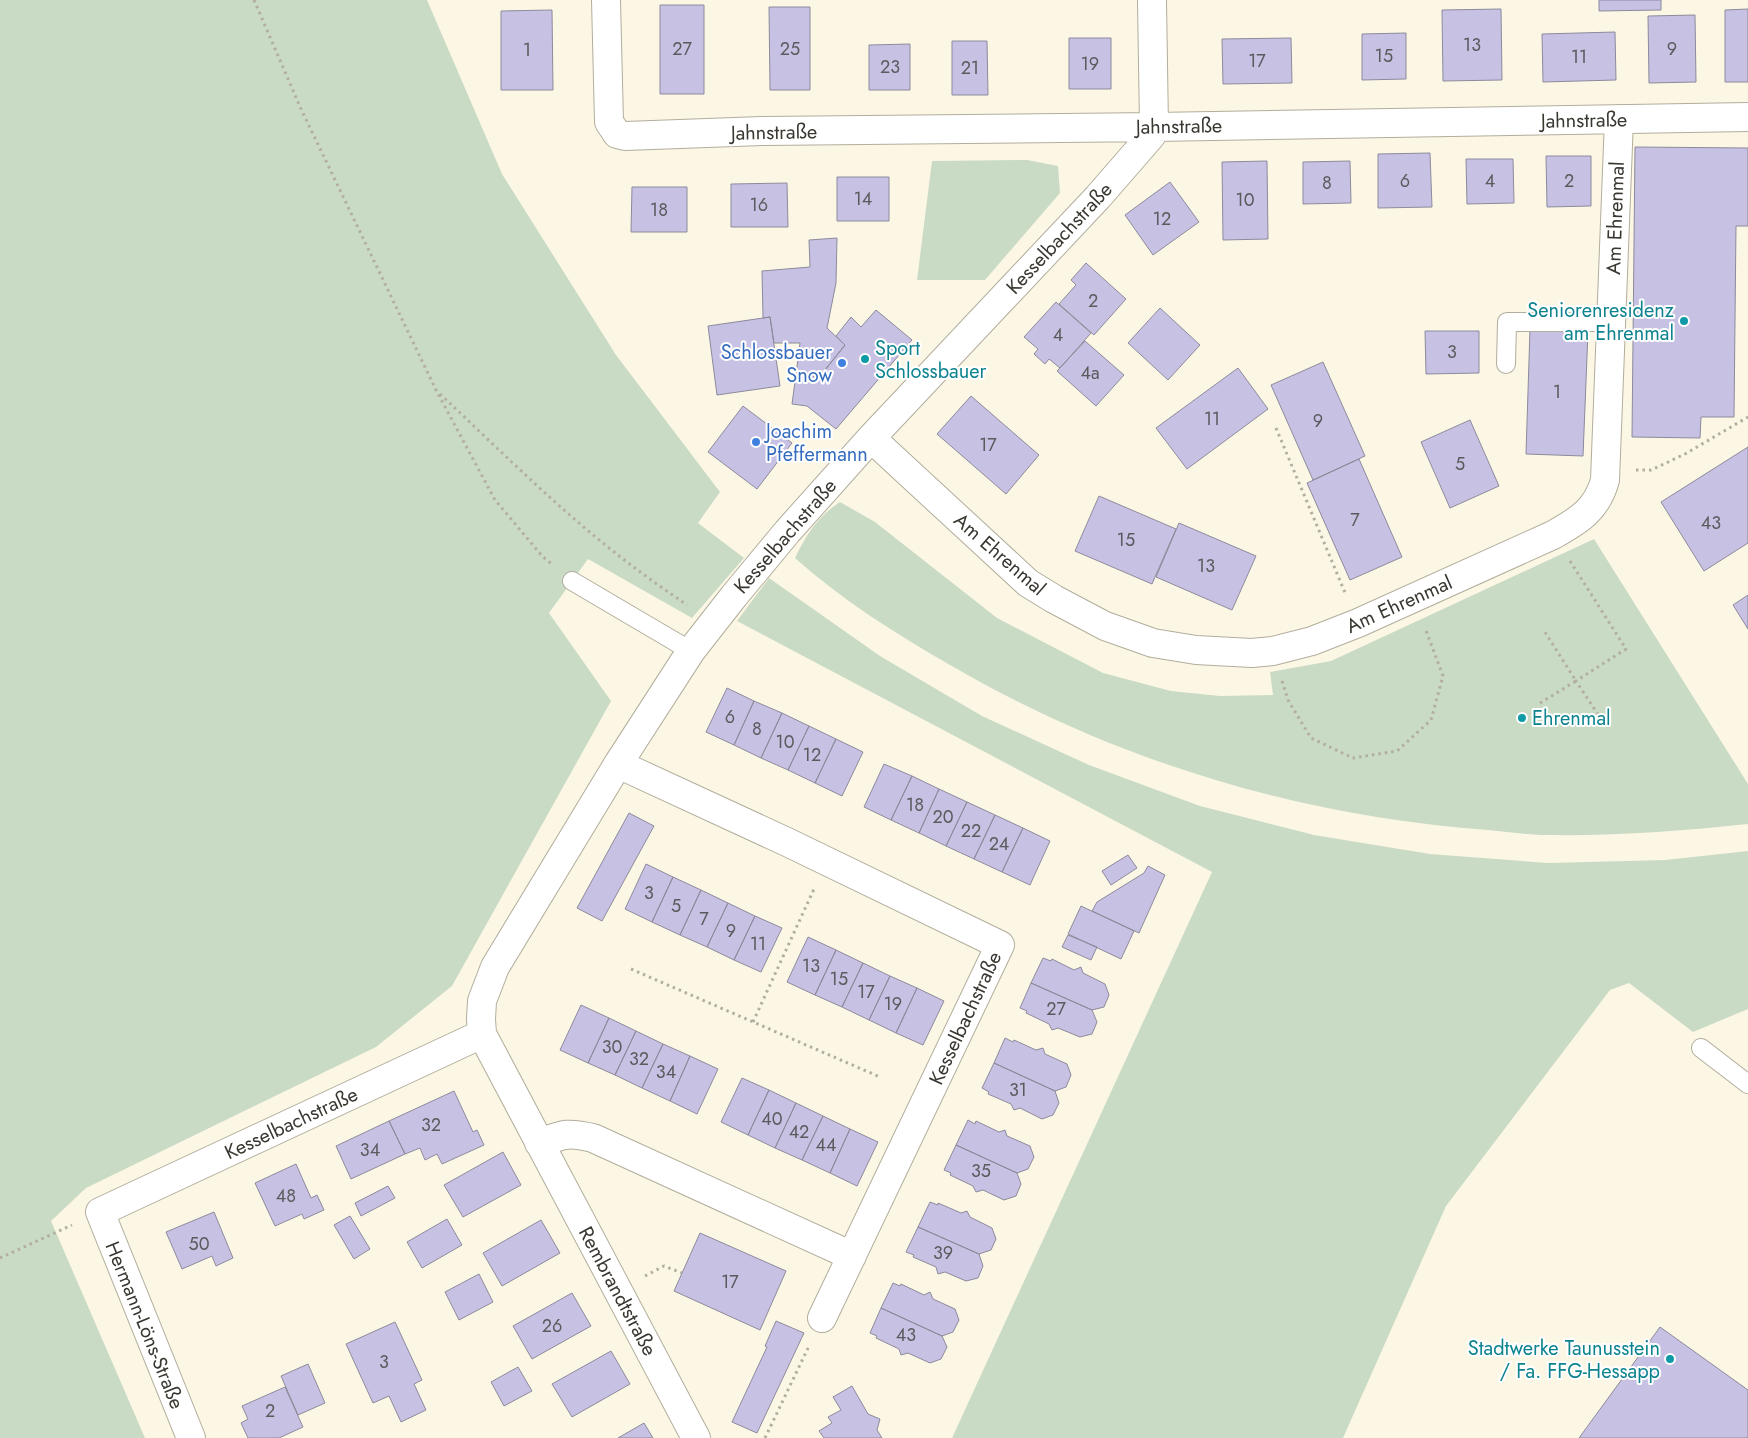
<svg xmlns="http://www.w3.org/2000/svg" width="1748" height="1438" viewBox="0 0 1748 1438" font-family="Jost,sans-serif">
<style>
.green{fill:#cadbc5}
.building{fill:#c7c1e4;stroke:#8d8a9b}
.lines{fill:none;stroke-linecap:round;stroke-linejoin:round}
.lane-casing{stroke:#b2ad9c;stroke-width:20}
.street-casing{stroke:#b2ad9c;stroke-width:30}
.path{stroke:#b2aea0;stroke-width:3;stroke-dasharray:2.5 4;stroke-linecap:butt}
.lane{stroke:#fff;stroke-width:18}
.street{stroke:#fff;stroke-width:28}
.culture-dot{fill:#0f9aa8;stroke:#fff;stroke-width:2}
.shop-dot{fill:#3f7fe0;stroke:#fff;stroke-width:2}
.labels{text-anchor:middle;stroke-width:4;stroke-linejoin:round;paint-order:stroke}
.number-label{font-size:18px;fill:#5c5a5d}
.street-label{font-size:20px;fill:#393730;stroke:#fff}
.culture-label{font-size:20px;fill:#0d838f;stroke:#fff;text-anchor:end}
.shop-label{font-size:20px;fill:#366cbe;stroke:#fff;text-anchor:end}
</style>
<rect width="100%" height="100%" fill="#fcf7e5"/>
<!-- green -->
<path class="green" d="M 0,0 L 427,0 L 502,174 L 616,355 L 720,492 L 698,523 L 744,558 L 692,618 L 588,559 L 549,613 L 611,701 L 452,986 L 376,1047 L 86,1188 L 51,1221 L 145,1438 L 0,1438 Z
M 1027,160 L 1058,166 L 1060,193 L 985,280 L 917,280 L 932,161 Z
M 840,502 L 875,522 L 997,618 L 1103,673 L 1171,691 L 1220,696 L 1273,695 L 1270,672 L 1331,661 L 1594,539 L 1748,784 L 1748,824 C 1682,831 1616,836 1549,835 C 1529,835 1508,832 1488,830 C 1298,816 1115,761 950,665 C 896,634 842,600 795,558 C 806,535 818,516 840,502 Z
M 769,578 L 880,656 L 982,716 L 1089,765 L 1200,806 L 1314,835 L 1430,854 L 1548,863 L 1665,860 L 1748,851 L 1748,1009 L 1693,1032 L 1629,983 L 1610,990 L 1446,1206 L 1343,1438 L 952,1438 L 1212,872 L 737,621 Z"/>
<!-- building -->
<path class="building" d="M 1599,0 L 1661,0 L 1661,10 L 1599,11 Z
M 660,5 L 704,5 L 704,94 L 660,94 Z
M 769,7 L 810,7 L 810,90 L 770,90 Z
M 1501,9 L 1502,80 L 1443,81 L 1442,10 Z
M 1748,9 L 1748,82 L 1725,82 L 1725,10 Z
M 552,10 L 553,90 L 501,90 L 501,11 Z
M 1695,15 L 1696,82 L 1649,83 L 1648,16 Z
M 1615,32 L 1616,80 L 1543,82 L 1542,34 Z
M 1406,33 L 1406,79 L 1362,80 L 1362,34 Z
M 1069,38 L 1111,38 L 1111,89 L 1069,89 Z
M 1291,38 L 1292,83 L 1223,84 L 1222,39 Z
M 952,41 L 987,41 L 988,95 L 952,95 Z
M 910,44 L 910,90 L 869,90 L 869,45 Z
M 1635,147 L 1748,148 L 1748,226 L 1736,226 L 1734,417 L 1701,417 L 1700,438 L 1632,437 Z
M 1430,153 L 1432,207 L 1378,208 L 1378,154 Z
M 1546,156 L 1591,156 L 1591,206 L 1547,207 Z
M 1466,159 L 1513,159 L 1514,203 L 1467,204 Z
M 1267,161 L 1268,239 L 1223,240 L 1222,162 Z
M 1350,161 L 1351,203 L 1303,204 L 1303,162 Z
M 837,177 L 889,177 L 889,221 L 837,221 Z
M 1170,182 L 1199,222 L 1153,255 L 1125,215 Z
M 787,183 L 788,227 L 731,227 L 731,184 Z
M 632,187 L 687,187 L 687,232 L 631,232 Z
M 837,238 L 836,283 L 827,328 L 845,345 L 817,380 L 811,374 L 796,374 L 800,343 L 774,343 L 770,317 L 763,318 L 762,271 L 810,267 L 809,240 Z
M 1086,263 L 1126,299 L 1094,335 L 1059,304 L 1076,285 L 1071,280 Z
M 1056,302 L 1091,333 L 1060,368 L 1049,359 L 1045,364 L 1034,354 L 1038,349 L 1024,337 Z
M 1160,308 L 1200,345 L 1168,380 L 1128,343 Z
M 876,310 L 912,340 L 836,429 L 807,406 L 792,404 L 796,374 L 811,374 L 817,380 L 845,345 L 836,336 L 851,317 L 861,327 Z
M 770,317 L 780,386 L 717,395 L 708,326 Z
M 1530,329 L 1588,331 L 1583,456 L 1526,454 Z
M 1425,331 L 1479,331 L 1479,373 L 1426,374 Z
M 1085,341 L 1124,375 L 1096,406 L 1057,371 Z
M 1323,362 L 1365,456 L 1313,480 L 1271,385 Z
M 1238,368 L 1268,409 L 1187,469 L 1156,428 Z
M 971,396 L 1039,455 L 1006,494 L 937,434 Z
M 743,406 L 792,443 L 757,489 L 708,452 Z
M 1470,420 L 1499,486 L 1450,508 L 1421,442 Z
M 1748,447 L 1748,543 L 1704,571 L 1661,502 Z
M 1359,459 L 1402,557 L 1350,580 L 1307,483 Z
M 1099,496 L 1176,529 L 1152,584 L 1075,551 Z
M 1179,523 L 1256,556 L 1232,610 L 1156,577 Z
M 1748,595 L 1748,629 L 1733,605 Z
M 727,688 L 754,701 L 734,745 L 706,732 Z
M 754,701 L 782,713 L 761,758 L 734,745 Z
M 782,713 L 809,726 L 788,770 L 761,758 Z
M 809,726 L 836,739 L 815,783 L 788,770 Z
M 836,739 L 863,752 L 842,796 L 815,783 Z
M 884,764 L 912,776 L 891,820 L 864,807 Z
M 912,776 L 939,789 L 919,833 L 891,820 Z
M 939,789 L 967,802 L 946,846 L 919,833 Z
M 967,802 L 995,815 L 974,859 L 946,846 Z
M 629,813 L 654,826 L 602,921 L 577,908 Z
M 995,815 L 1023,828 L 1002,872 L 974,859 Z
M 1023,828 L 1050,841 L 1030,885 L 1002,872 Z
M 1128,855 L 1137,868 L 1111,885 L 1102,871 Z
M 646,864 L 673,877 L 652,922 L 625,909 Z
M 1148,866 L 1165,875 L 1139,933 L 1092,911 L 1097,902 L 1144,873 Z
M 673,877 L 701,890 L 680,935 L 652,922 Z
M 701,890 L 728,903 L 707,947 L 680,935 Z
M 728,903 L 755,916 L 734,960 L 707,947 Z
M 1081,906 L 1134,931 L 1121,959 L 1068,934 Z
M 755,916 L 782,928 L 761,972 L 734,960 Z
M 1068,935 L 1097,947 L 1091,960 L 1062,947 Z
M 808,937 L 836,950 L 815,995 L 787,982 Z
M 836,950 L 863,963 L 842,1007 L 815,995 Z
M 1043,958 L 1051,961 L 1052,959 L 1074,970 L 1081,967 L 1083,973 L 1105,984 L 1109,995 L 1104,1007 L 1092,1010 L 1031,983 Z
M 863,963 L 890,976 L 869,1020 L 842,1007 Z
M 890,976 L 917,988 L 896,1033 L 869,1020 Z
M 1031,983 L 1092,1010 L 1097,1022 L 1092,1034 L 1080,1037 L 1058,1028 L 1052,1030 L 1049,1024 L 1026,1013 L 1027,1011 L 1020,1008 Z
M 917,988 L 944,1001 L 923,1045 L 896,1033 Z
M 581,1005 L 609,1018 L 588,1063 L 560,1050 Z
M 609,1018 L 636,1031 L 615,1075 L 588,1063 Z
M 636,1031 L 663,1044 L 642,1088 L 615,1075 Z
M 1005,1038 L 1013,1042 L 1014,1040 L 1036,1050 L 1043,1048 L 1045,1054 L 1067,1064 L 1071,1075 L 1066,1087 L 1055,1091 L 994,1063 Z
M 663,1044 L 690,1056 L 670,1101 L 642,1088 Z
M 690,1056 L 718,1069 L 697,1114 L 670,1101 Z
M 994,1063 L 1055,1091 L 1059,1103 L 1053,1115 L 1042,1119 L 1020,1108 L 1014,1110 L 1011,1104 L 988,1094 L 989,1092 L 982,1088 Z
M 742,1078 L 769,1090 L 748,1135 L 721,1122 Z
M 769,1090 L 796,1103 L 775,1148 L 748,1135 Z
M 454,1091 L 473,1132 L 477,1130 L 484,1145 L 442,1164 L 437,1154 L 425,1160 L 420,1148 L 405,1154 L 389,1121 Z
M 796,1103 L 823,1116 L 802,1160 L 775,1148 Z
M 823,1116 L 850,1129 L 830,1173 L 802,1160 Z
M 968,1120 L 975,1124 L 976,1121 L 999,1132 L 1005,1130 L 1007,1136 L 1030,1146 L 1034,1157 L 1028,1169 L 1017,1173 L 956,1145 Z
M 389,1121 L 405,1154 L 351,1179 L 336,1146 Z
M 850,1129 L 878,1142 L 857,1186 L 830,1173 Z
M 956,1145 L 1017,1173 L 1021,1184 L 1016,1196 L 1004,1200 L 983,1190 L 976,1192 L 973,1186 L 950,1175 L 951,1173 L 944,1170 Z
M 503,1152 L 521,1185 L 463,1217 L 444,1185 Z
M 296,1164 L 311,1198 L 317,1195 L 324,1210 L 304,1219 L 302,1214 L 275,1226 L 255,1183 Z
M 388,1186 L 395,1198 L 361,1216 L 355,1203 Z
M 930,1202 L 938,1205 L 938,1203 L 961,1213 L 967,1211 L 970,1217 L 992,1228 L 996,1239 L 991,1250 L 979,1254 L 918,1227 Z
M 214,1212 L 233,1258 L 216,1266 L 212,1256 L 182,1269 L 166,1232 Z
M 350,1216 L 370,1249 L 354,1259 L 334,1225 Z
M 447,1219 L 462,1245 L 422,1268 L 407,1242 Z
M 541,1220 L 560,1253 L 502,1286 L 483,1253 Z
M 918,1227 L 979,1254 L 983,1266 L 978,1278 L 966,1281 L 945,1272 L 938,1274 L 936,1267 L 913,1257 L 914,1255 L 906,1252 Z
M 700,1233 L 786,1271 L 760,1330 L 674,1291 Z
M 479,1274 L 493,1302 L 459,1320 L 445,1292 Z
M 893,1283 L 900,1286 L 901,1284 L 924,1295 L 930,1292 L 933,1299 L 955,1309 L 959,1320 L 953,1332 L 942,1336 L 881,1308 Z
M 572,1293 L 591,1326 L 532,1359 L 513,1326 Z
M 881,1308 L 942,1336 L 947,1347 L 941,1359 L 930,1363 L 908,1353 L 901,1355 L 899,1349 L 876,1338 L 877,1336 L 870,1333 Z
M 776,1321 L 804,1333 L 757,1433 L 732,1422 L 767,1347 L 765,1346 Z
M 395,1322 L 422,1380 L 414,1384 L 426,1410 L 401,1422 L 389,1396 L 373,1403 L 346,1344 Z
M 1660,1327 L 1748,1390 L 1748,1438 L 1579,1438 Z
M 611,1351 L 630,1384 L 572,1417 L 552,1384 Z
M 308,1364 L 325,1403 L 298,1415 L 281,1376 Z
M 518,1367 L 532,1391 L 504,1406 L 491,1382 Z
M 852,1386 L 868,1414 L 880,1419 L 877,1430 L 882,1438 L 824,1438 L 819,1431 L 832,1423 L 828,1417 L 841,1410 L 833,1397 Z
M 285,1387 L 303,1427 L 279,1438 L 248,1438 L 241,1423 L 248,1419 L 242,1406 Z
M 644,1423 L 653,1438 L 618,1438 Z"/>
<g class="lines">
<defs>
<path id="lane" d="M 1506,364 L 1507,322 L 1611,322
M 572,581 L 691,651
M 1701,1048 L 1748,1084"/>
<path id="street" d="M 606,0 L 609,122 L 617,134 L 625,136 L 762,131 L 1154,127 L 1748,117
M 871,438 L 1028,583 L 1054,599 L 1105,626 L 1153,643 L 1196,650 L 1252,653 L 1273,651 L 1312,641 L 1358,623 L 1553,535 C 1578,521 1597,510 1605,480 L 1619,119
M 618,764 L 787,842 L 1000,945 L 822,1318
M 539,1143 C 564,1134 568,1132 593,1138 L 852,1256
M 191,1438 L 100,1212 L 482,1034
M 696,1438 L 482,1034 L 481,1019 L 482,1001 L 495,967 L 618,764 L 691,651 L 734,596 L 787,532 L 871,438 L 1098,197 L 1151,136 L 1154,127 L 1152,0"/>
</defs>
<!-- lane casing -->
<use href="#lane" class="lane-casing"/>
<!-- street casing -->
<use href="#street" class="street-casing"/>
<!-- path -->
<path class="path" d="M 254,0 L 301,109 L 436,390 L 495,500 L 543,557 L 553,565
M 440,394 C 503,453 565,516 635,568 C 652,581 670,593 687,605
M 1276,428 L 1346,595
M 1636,470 L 1651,470 L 1685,454 L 1748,417
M 1570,561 L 1626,649 L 1576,681 L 1601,719
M 1282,681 L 1288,700 L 1311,738 L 1353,758 L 1397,751 L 1431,720 L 1443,676 L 1425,628
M 1540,703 L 1576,681 L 1543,629
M 631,969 L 880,1077
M 753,1022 L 814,889
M 0,1258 L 72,1225
M 645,1276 L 664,1266 L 682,1273
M 765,1438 L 809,1346"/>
<!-- lane -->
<use href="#lane" class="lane"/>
<!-- street -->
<use href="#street" class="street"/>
</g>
<!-- markers -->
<g class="culture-dot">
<circle cx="1684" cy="321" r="5"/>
<circle cx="865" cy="359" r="5"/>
<circle cx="1522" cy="718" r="5"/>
<circle cx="1670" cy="1359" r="5"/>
</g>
<g class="shop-dot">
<circle cx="842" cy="363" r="5"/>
<circle cx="756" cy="442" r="5"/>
</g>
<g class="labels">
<!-- number labels -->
<g class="number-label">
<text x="1472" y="51">13</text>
<text x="682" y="55">27</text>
<text x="790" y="55">25</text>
<text x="1672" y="55">9</text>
<text x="527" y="56">1</text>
<text x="1384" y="62">15</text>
<text x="1579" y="63">11</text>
<text x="1257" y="67">17</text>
<text x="1090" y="70">19</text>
<text x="890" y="73">23</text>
<text x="970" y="74">21</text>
<text x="1405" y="187">6</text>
<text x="1490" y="187">4</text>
<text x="1569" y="187">2</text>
<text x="1327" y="189">8</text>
<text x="863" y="205">14</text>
<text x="1245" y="206">10</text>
<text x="759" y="211">16</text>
<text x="659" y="216">18</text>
<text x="1162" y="225">12</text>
<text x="1093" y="307">2</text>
<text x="1058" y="341">4</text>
<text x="1452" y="358">3</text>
<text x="1090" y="379">4a</text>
<text x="1557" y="398">1</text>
<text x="1212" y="425">11</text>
<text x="1318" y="427">9</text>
<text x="988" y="451">17</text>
<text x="1460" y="470">5</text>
<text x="1355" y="526">7</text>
<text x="1711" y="529">43</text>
<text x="1126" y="546">15</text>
<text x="1206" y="572">13</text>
<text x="730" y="723">6</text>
<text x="757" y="735">8</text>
<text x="785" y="748">10</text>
<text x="812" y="761">12</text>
<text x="915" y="811">18</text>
<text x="943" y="823">20</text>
<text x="971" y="837">22</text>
<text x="999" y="850">24</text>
<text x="649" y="899">3</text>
<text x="676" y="912">5</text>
<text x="704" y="925">7</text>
<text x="731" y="937">9</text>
<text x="758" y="950">11</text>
<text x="811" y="972">13</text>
<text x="839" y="985">15</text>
<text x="866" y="998">17</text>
<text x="893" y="1010">19</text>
<text x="1056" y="1015">27</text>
<text x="612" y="1053">30</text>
<text x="639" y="1065">32</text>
<text x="666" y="1078">34</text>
<text x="1018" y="1096">31</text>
<text x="772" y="1125">40</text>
<text x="431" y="1131">32</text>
<text x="799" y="1138">42</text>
<text x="826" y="1151">44</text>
<text x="370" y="1156">34</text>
<text x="981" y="1177">35</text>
<text x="286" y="1202">48</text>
<text x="199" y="1250">50</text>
<text x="943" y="1259">39</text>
<text x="730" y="1288">17</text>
<text x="552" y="1332">26</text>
<text x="906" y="1341">43</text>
<text x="384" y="1368">3</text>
<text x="270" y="1417">2</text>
</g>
<!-- street labels -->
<g class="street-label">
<text transform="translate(1584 120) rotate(-1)" y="7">Jahnstraße</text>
<text transform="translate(1179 126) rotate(-1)" y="7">Jahnstraße</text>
<text transform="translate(774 132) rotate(-1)" y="7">Jahnstraße</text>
<text transform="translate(1615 218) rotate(-88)" y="7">Am Ehrenmal</text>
<text transform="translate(1059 238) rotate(-47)" y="7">Kesselbachstraße</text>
<text transform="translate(785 536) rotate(-49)" y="7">Kesselbachstraße</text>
<text transform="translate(1000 554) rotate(41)" y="7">Am Ehrenmal</text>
<text transform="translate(1399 604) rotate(-24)" y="7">Am Ehrenmal</text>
<text transform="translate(965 1018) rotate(-65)" y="7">Kesselbachstraße</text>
<text transform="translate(291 1123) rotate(-25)" y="7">Kesselbachstraße</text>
<text transform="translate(618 1291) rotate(62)" y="7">Rembrandtstraße</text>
<text transform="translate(145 1325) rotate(68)" y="7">Hermann-Löns-Straße</text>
</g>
<!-- culture labels -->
<g class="culture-label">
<text x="1674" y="317">Seniorenresidenz<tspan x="1674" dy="23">am Ehrenmal</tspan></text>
<text x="875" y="355" text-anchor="start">Sport<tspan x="875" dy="23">Schlossbauer</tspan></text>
<text x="1532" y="725" text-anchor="start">Ehrenmal</text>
<text x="1660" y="1355">Stadtwerke Taunusstein<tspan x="1660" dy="23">/ Fa. FFG-Hessapp</tspan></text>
</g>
<!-- shop labels -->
<g class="shop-label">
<text x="832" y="359">Schlossbauer<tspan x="832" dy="23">Snow</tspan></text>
<text x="766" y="438" text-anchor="start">Joachim<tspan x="766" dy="23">Pfeffermann</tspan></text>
</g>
</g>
</svg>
